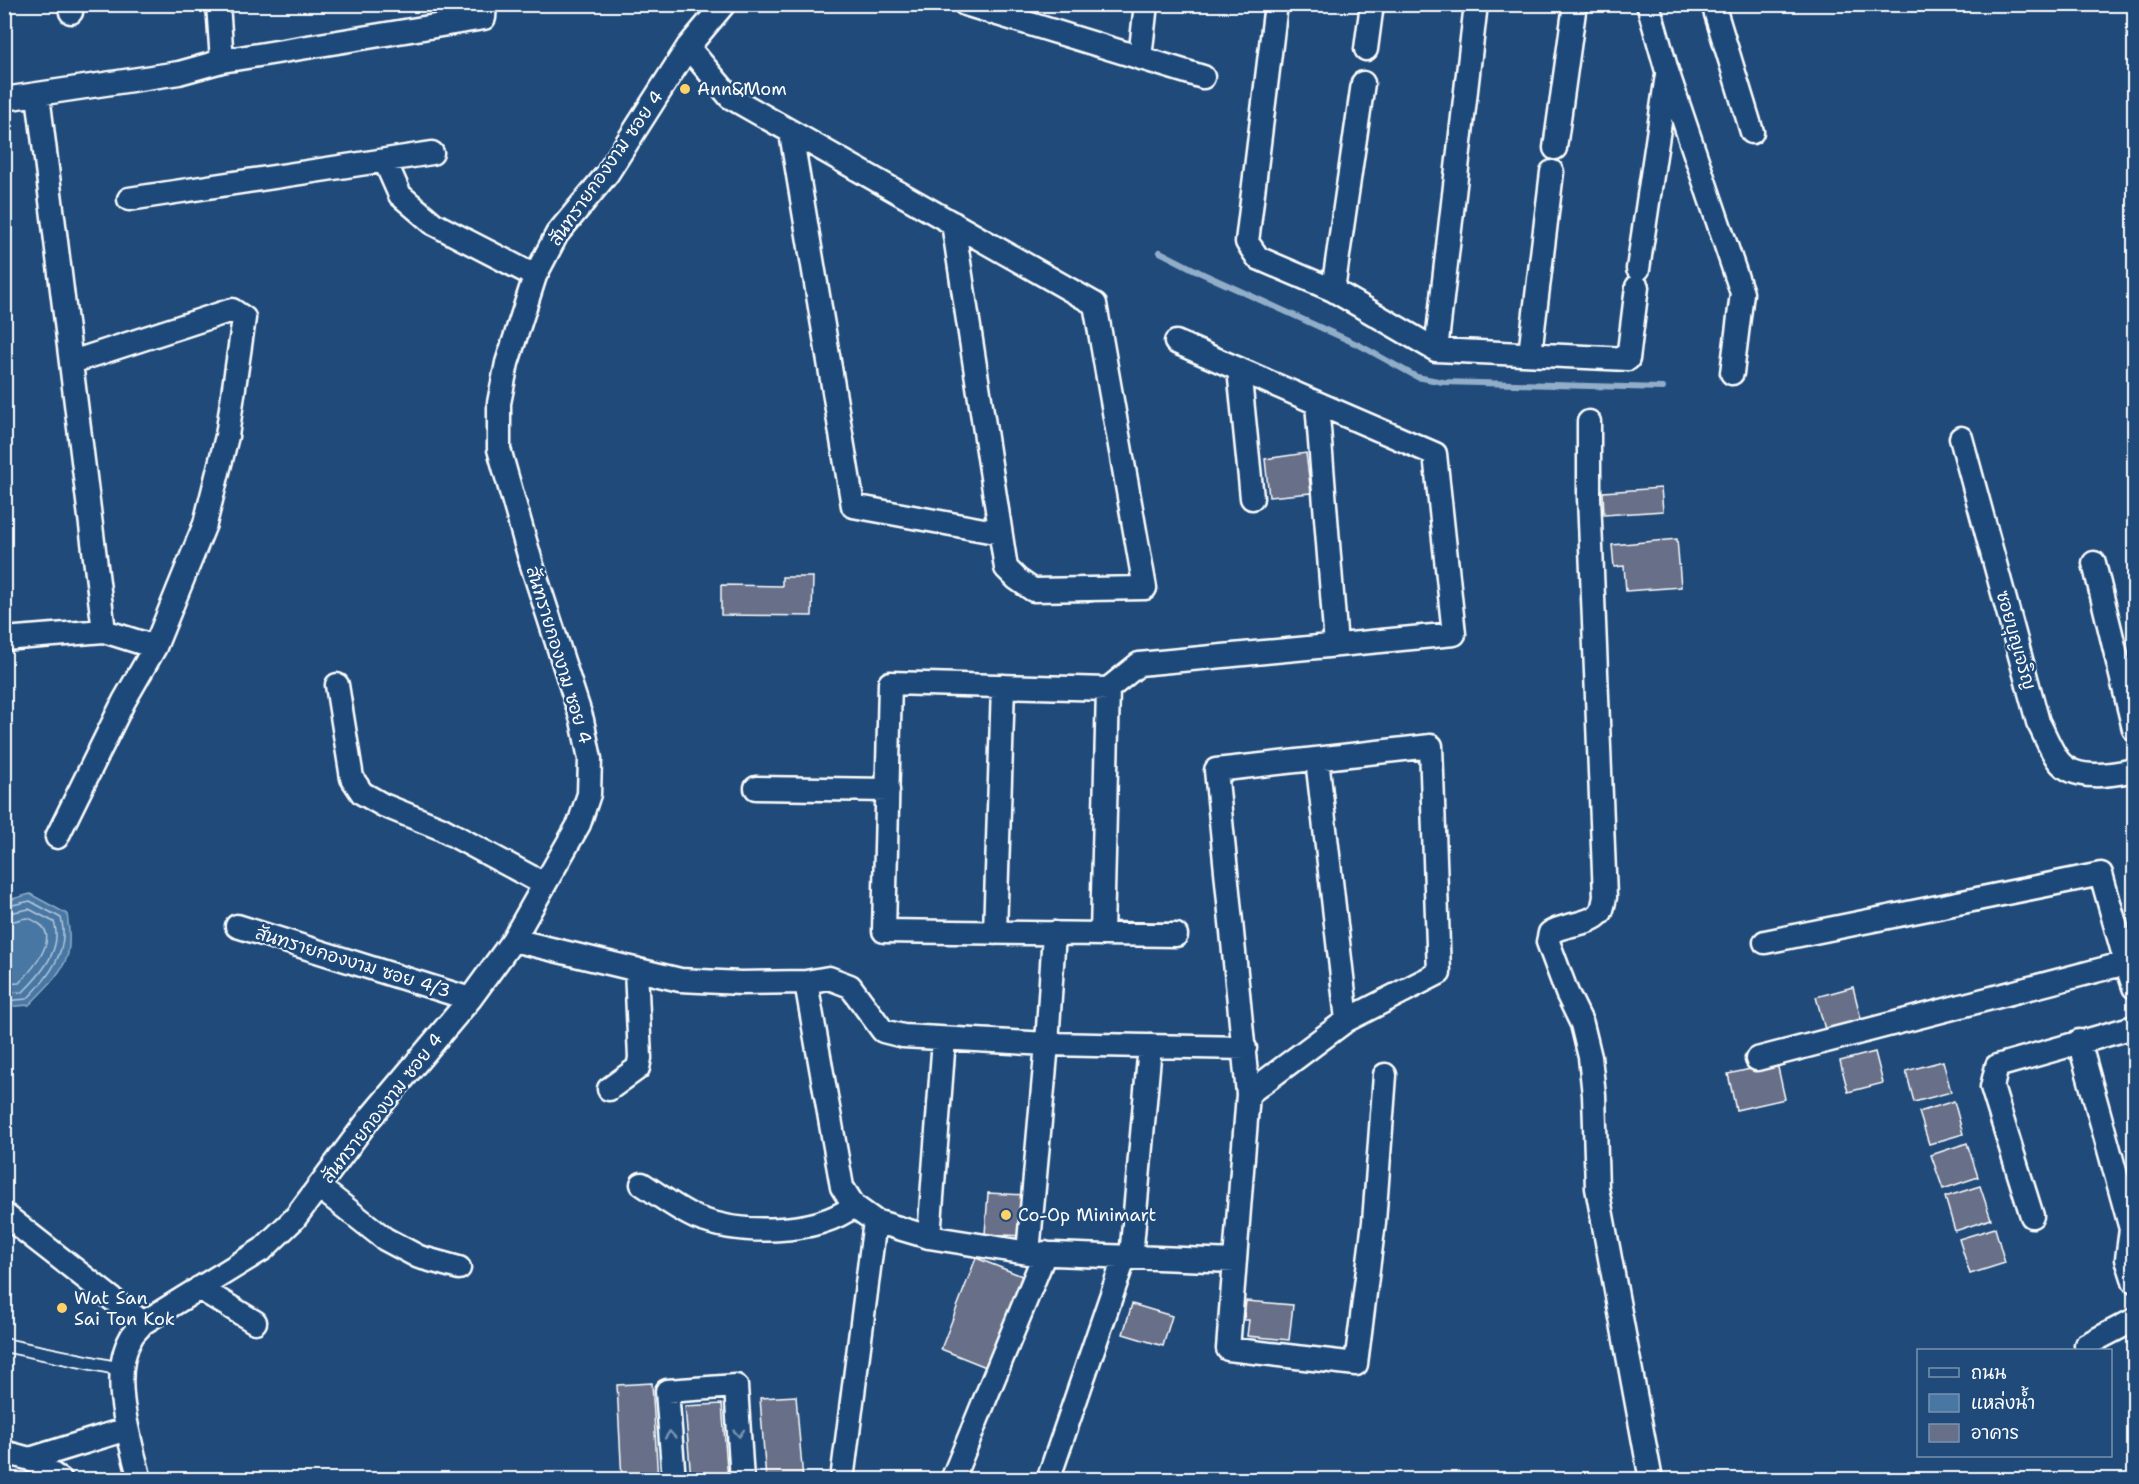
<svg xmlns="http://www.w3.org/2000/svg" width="2139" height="1484" viewBox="0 0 2139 1484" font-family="'Shantell Sans','Playpen Sans Thai',sans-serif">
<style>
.water{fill:#4877a4;stroke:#91adc8;stroke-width:1.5}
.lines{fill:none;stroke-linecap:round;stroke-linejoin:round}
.shore{stroke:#b6c9db;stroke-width:1.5}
.stream{stroke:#91adc8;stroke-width:6}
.building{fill:#687089;stroke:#fff;stroke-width:1.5}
.service-casing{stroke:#fff;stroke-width:16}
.minor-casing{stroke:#fff;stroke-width:27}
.service{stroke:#1f4a7a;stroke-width:12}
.minor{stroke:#1f4a7a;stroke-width:22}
.oneway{stroke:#7992af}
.poi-dot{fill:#ffd166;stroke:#1f4a7a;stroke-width:2}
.labels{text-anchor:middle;stroke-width:5;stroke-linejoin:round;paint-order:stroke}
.poi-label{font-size:18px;fill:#fff;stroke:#1f4a7a;text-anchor:start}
.street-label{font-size:18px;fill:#fff;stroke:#1f4a7a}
</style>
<rect width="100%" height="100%" fill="#1f4a7a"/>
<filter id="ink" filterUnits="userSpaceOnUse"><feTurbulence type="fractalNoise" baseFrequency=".0167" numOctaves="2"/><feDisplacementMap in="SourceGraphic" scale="12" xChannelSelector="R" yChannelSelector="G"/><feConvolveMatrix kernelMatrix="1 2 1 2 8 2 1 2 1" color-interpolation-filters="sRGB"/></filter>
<g filter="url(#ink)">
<!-- water -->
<path class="water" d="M 30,894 L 67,914 C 69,927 71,944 67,957 C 61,974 42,992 29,1005 L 5,1007 L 5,901 Z"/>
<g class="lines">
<!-- shore -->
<path class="shore" d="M 4,907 L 30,901 L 61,918 C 70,950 49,977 27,999 L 4,1001
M 4,914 L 29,909 L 54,922 C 63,949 41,974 23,992 L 4,993
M 4,923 C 12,923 20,918 28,918 C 29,918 35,921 36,922 C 63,935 32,970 19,983 L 4,984"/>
<!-- stream -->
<path class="stream" d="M 1160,252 L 1201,273 L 1361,346 L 1417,377 L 1443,382 L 1663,388"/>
</g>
<!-- building -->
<path class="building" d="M 1306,453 L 1311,493 L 1269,497 L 1265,459 Z
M 1661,488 L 1663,511 L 1604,515 L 1603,492 Z
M 1677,539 L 1681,587 L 1626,591 L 1624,566 L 1614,567 L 1612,545 Z
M 782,577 L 813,577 L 812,616 L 721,615 L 721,585 L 782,586 Z
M 1853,987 L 1862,1023 L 1826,1033 L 1816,997 Z
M 1875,1052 L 1883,1083 L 1848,1092 L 1840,1061 Z
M 1943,1061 L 1951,1092 L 1914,1102 L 1906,1071 Z
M 1777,1063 L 1785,1099 L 1736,1110 L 1728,1074 Z
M 1954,1101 L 1963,1134 L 1929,1144 L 1919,1112 Z
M 1967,1143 L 1978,1177 L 1943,1189 L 1931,1155 Z
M 1980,1186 L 1991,1219 L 1955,1231 L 1945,1197 Z
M 988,1193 L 1026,1195 L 1023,1236 L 985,1234 Z
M 1995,1228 L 2005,1263 L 1970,1274 L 1959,1239 Z
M 976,1258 L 1022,1276 L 986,1367 L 941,1349 Z
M 1246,1301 L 1293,1305 L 1289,1340 L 1247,1336 L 1249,1320 L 1244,1320 Z
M 1132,1304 L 1172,1316 L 1163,1346 L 1123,1334 Z
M 652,1383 L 658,1480 L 622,1480 L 617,1385 Z
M 796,1396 L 803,1480 L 766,1480 L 760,1398 Z
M 722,1404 L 728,1480 L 691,1480 L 685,1406 Z"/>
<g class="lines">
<defs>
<path id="service" d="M 4,1345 L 121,1369"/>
<path id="minor" d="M 71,4 L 71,12
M 218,4 L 222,61
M 965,4 L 1203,77
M 1276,4 L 1247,242 L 1258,258 L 1333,290 L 1436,350 L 1628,359 L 1637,287
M 1648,4 L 1667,71 L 1742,293 L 1732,373
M 1713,4 L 1752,132
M 688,47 L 730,97 L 1095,304 L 1145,588 L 1033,590 L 1017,579 L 1006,568 L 953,223
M 1366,49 L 1372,4
M 1140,58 L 1146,4
M 38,95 L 104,631
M 4,99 L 179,73 L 222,61 L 484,18 L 485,4
M 791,133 L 853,506 L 1000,533
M 1555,148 L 1575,4
M 385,161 L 400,195 L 434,224 L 535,276
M 129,199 L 432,153
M 1638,269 L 1667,75
M 1333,290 L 1363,83
M 1436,350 L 1476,4
M 1530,354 L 1552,172
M 1239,369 L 1252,498
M 1317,403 L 1336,645
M 1589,422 L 1589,497 L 1605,897 C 1604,901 1603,908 1601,912 C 1590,926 1564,923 1550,933 L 1548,942 L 1567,993 L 1582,1024 L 1590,1057 L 1594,1095 L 1597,1188 L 1651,1480
M 1961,438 L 2038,722 C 2045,735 2050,749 2058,760 C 2074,782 2112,775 2134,770
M 2094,563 L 2134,729
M 4,639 L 104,631 L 155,647
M 337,685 L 352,778 L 362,793 L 383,805 L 440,828 L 544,884
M 1108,689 L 890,683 L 884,931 L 1176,935
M 1317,759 L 1347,1020
M 756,788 L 888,790
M 57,837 L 124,701 L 155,647 L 205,524 L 227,436 L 244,318 L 232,310 L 72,362
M 237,926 L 470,999
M 995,933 L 1003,686
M 1102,934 L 1108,689 L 1139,664 L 1454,634 L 1435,454 L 1176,342
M 513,940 L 680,980 L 741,983 L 806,982 L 829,978 L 850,986 L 883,1031 L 903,1036 L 1047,1044 L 1245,1048
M 1765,942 L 2101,874 L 2126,963 L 2134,987
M 806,982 L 842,1187 L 854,1206 L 875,1221 L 929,1237 L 1028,1253 L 1235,1261
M 2079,1041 L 2131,1229 L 2127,1259 L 2134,1281
M 1757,1059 L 2126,963
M 609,1089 L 638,1068 L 640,1058 L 636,969
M 1248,1094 L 1347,1020 L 1439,973 L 1431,746 L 1216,770 L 1248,1094 L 1228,1349 L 1356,1364 L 1374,1222 L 1385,1075
M 642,1184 C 659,1195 678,1210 697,1218 C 741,1235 815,1235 854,1206
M 319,1187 L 385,1239 L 419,1257 L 459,1268
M 5,1215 L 143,1323
M 2032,1216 L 1992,1087 L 1997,1066 L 2134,1027
M 929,1237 L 944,1039
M 1028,1253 L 1047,1044 L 1054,933
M 1131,1257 L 1150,1046
M 199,1288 L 255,1322
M 2086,1345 L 2134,1320
M 4,1452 L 30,1459 L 61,1480
M 30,1459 L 127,1429
M 140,1480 C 130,1440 109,1376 131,1338 C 133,1333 139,1328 143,1323 L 263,1249 L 295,1218 L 369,1119 L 470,999 L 513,940 L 579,824 L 589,794 L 590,759 L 582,720 L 531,562 L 499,449 L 499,403 L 507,363 L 535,276 L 557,234 L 607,174 L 688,47 L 724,4
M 674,1480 L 667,1391 L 736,1386 L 742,1480
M 842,1480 L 875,1221
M 952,1480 L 1045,1253
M 1048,1480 L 1125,1256"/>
</defs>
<!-- service casing -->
<use href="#service" class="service-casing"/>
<!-- minor casing -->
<use href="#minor" class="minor-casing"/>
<!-- service -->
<use href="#service" class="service"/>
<!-- minor -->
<use href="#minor" class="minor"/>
</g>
<!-- one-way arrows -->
<defs><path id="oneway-chevron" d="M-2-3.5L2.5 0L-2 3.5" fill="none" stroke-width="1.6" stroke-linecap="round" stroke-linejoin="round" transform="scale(1.5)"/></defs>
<g class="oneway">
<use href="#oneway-chevron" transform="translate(739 1433) rotate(86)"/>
<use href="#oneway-chevron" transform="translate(670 1435) rotate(-95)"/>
</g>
</g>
<!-- markers -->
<g class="poi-dot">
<circle cx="685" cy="89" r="6"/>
<circle cx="1006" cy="1215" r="6"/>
<circle cx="62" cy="1308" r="6"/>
</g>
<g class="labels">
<!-- poi labels -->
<g class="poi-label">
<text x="697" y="95">Ann&amp;Mom</text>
<text x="1018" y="1221">Co-Op Minimart</text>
<text x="74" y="1304">Wat San<tspan x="74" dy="21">Sai Ton Kok</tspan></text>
</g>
<!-- street labels -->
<g class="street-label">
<text transform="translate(606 168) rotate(-55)" y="6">สันทรายกองงาม ซอย 4</text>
<text transform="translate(2016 640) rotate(74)" y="6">ซอยบุญเจริญ</text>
<text transform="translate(559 655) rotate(73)" y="6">สันทรายกองงาม ซอย 4</text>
<text transform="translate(353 962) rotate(17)" y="6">สันทรายกองงาม ซอย 4/3</text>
<text transform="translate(382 1108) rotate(-52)" y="6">สันทรายกองงาม ซอย 4</text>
</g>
</g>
<!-- margin -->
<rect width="2139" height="1484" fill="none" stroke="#1f4a7a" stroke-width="24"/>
<rect x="12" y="12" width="2115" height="1460" fill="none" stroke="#fff" stroke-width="2" filter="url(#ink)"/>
<!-- legend -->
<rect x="1917" y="1349" width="195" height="108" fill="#1f4a7a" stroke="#7992af" stroke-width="1.5"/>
<rect x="1929" y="1368" width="30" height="9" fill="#1f4a7a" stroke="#7992af" stroke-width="1.5"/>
<text x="1971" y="1379" font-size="18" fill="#ffffff">ถนน</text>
<rect x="1929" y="1394" width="30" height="18" fill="#4877a4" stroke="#7992af" stroke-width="1.5"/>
<text x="1971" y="1409" font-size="18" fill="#ffffff">แหล่งน้ำ</text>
<rect x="1929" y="1424" width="30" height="18" fill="#687089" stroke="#7992af" stroke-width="1.5"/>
<text x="1971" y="1439" font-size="18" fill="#ffffff">อาคาร</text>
</svg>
